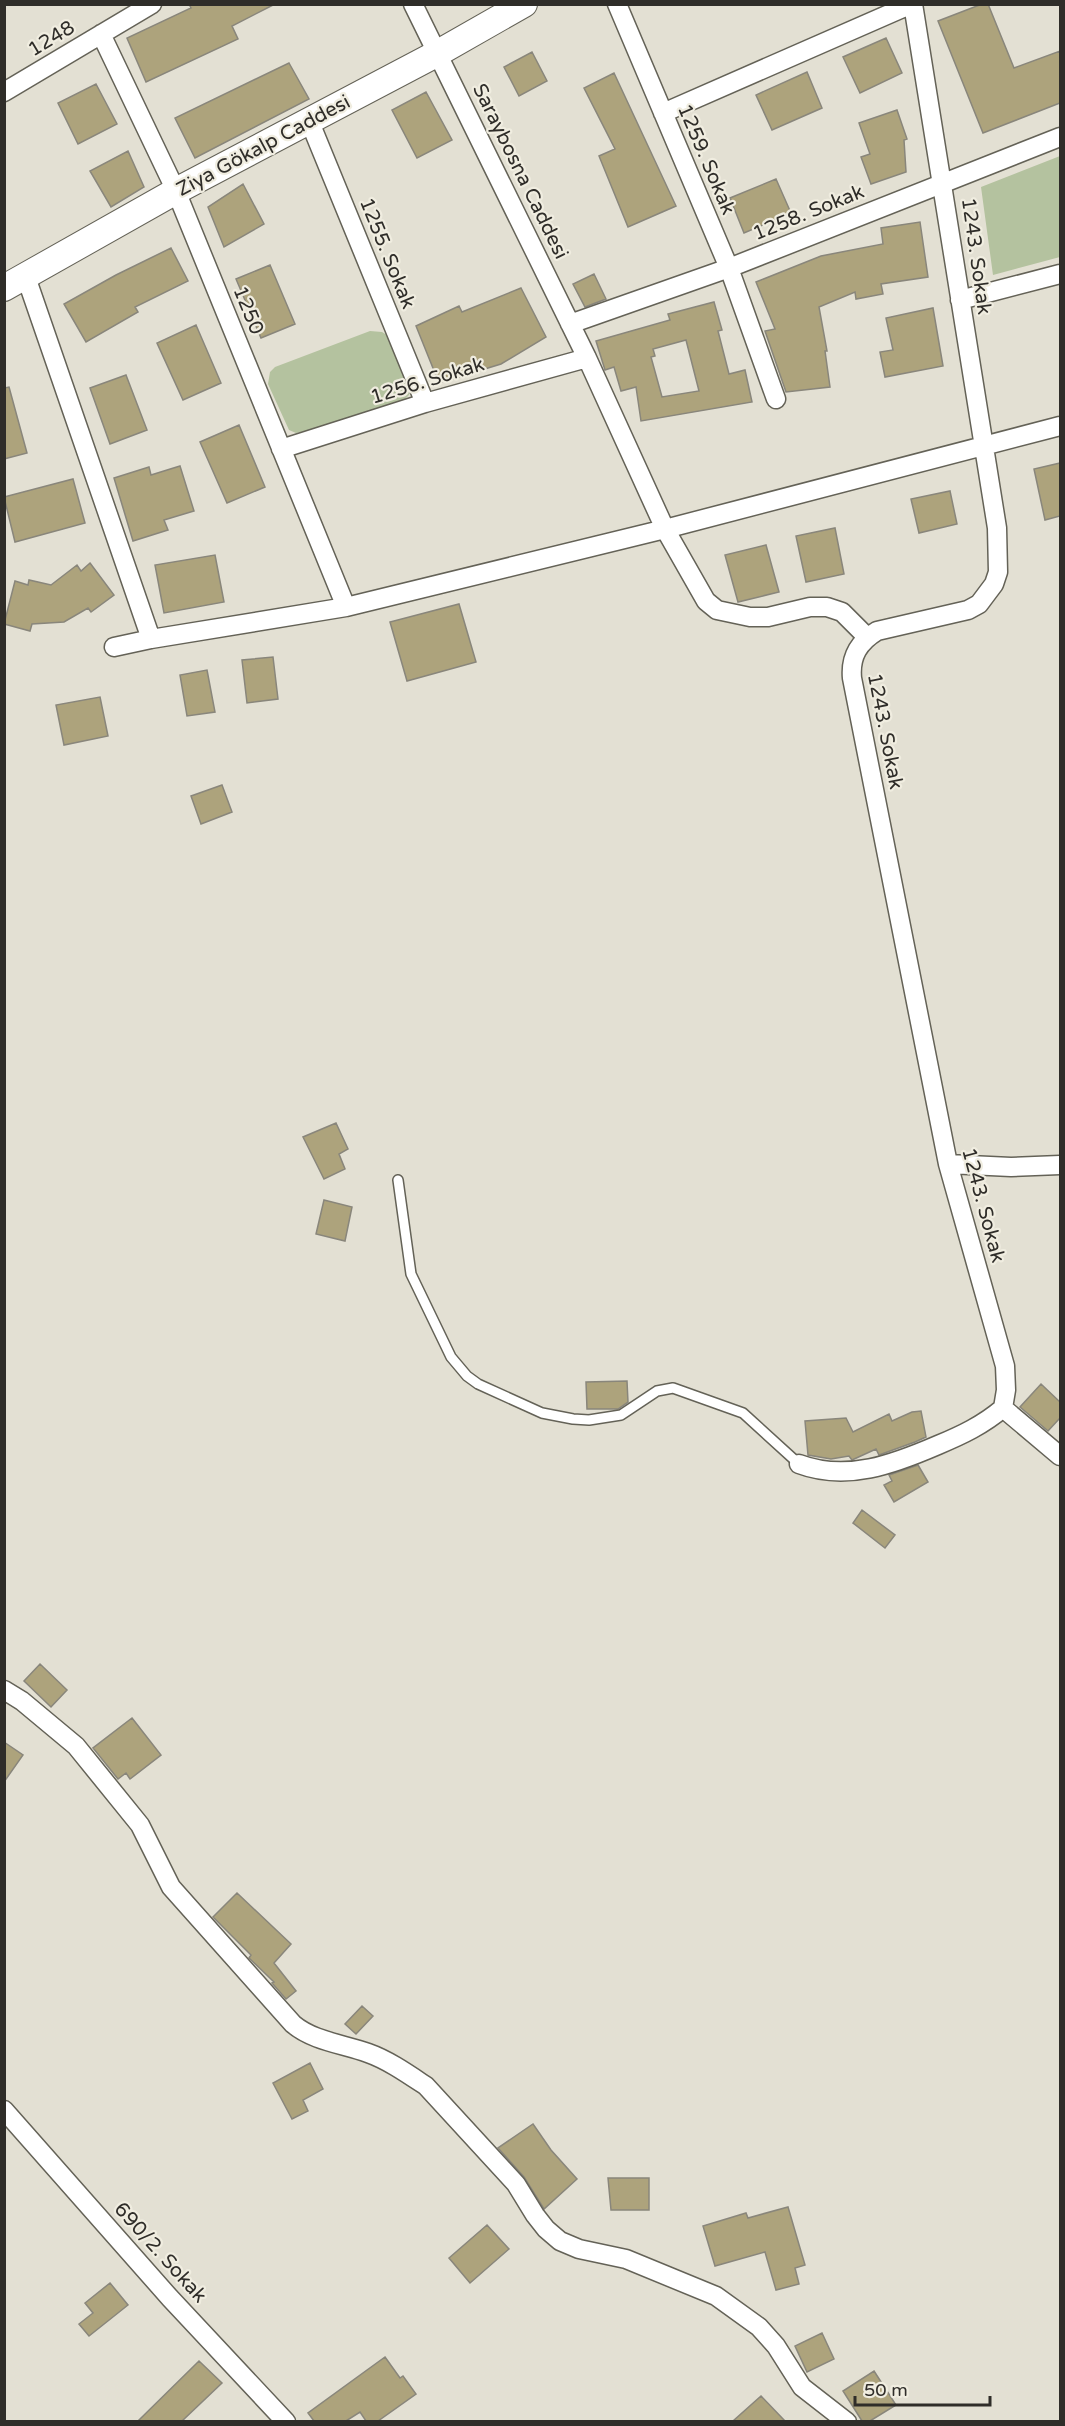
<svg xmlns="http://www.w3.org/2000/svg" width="1065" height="2426" viewBox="0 0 1065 2426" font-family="'Varela Round',sans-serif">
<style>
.green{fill:#b4c29f}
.building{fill:#ada37c;stroke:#89867b;stroke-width:1.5;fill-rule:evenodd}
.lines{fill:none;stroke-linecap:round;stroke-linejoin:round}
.lane-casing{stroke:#646257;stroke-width:12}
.street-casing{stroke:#646257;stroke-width:21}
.secondary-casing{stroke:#646257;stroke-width:28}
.lane{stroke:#fff;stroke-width:9}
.street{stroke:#fff;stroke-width:18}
.secondary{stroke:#fff;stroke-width:26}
.labels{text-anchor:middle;stroke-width:4.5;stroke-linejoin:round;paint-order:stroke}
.street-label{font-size:20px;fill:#2f2d29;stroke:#f0ede0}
</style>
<rect width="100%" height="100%" fill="#e3e0d3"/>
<!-- green -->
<path class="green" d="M 1060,156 L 1060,257 L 993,275 L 981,187 Z
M 370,331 L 382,332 L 390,337 L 410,391 L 409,395 L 404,400 L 306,431 L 296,433 L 289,430 L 268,384 L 270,372 L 275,367 Z"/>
<!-- building -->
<path class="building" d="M 189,4 L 275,4 L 232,26 L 238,39 L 146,82 L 127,38 L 191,8 Z
M 982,4 L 988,4 L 1014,68 L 1060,51 L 1060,103 L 983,133 L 938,21 Z
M 886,38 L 902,73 L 860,93 L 843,57 Z
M 532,52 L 547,81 L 519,96 L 504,67 Z
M 289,63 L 309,99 L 195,158 L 175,118 Z
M 807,72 L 822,108 L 772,130 L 756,95 Z
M 614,73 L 676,206 L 628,227 L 599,156 L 615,149 L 584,88 Z
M 96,84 L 117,124 L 78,144 L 58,103 Z
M 426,92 L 452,140 L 417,158 L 392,110 Z
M 897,110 L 907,139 L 904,140 L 906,172 L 871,184 L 861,157 L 870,154 L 859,123 Z
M 128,151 L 144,187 L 111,207 L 90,171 Z
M 776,179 L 791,213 L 744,233 L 730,198 Z
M 243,184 L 264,224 L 224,247 L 208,207 Z
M 920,222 L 928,277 L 881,284 L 883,294 L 856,299 L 855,292 L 819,307 L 827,351 L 825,351 L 830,387 L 786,392 L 765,331 L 775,329 L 756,282 L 821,256 L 883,244 L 881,228 Z
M 171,248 L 188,281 L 135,307 L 138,312 L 86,342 L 64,304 L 116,275 Z
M 270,265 L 295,324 L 261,338 L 236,279 Z
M 594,274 L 606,299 L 585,307 L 573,284 Z
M 521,288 L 546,337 L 501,364 L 439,383 L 416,326 L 459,306 L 462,312 Z
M 714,302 L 722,330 L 718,331 L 729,374 L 745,370 L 752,402 L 641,421 L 636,387 L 621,391 L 614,367 L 605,370 L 596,341 L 670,320 L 668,314 ZM 686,340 L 699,391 L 662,397 L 651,357 L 655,356 L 653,349 Z
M 933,308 L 943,366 L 885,377 L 880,352 L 893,350 L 886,318 Z
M 196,325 L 221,383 L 183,400 L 157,343 Z
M 126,375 L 147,430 L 110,444 L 90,388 Z
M 9,387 L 27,453 L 4,459 L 4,388 Z
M 239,425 L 265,487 L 227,503 L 200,442 Z
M 1060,463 L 1060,516 L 1045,520 L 1034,469 Z
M 180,466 L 194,511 L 164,520 L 168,530 L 133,541 L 114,478 L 149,467 L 151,475 Z
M 73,479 L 85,523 L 15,542 L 4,497 Z
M 950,491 L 957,524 L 919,533 L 911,499 Z
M 835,528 L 844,574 L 806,582 L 796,536 Z
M 766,545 L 779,592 L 738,602 L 725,555 Z
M 215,555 L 224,602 L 164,613 L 155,565 Z
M 90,563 L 114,595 L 91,612 L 88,608 L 64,622 L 32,624 L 30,631 L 4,624 L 15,581 L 28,585 L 29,580 L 51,585 L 77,565 L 81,571 Z
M 459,604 L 476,662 L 407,681 L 390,622 Z
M 273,657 L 278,699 L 247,703 L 242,660 Z
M 207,670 L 215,712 L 187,716 L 180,675 Z
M 100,697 L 108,736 L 64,745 L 56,705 Z
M 222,785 L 232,812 L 201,824 L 191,796 Z
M 336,1123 L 348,1149 L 339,1154 L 345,1169 L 324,1179 L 303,1137 Z
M 324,1200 L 352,1207 L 345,1241 L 316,1234 Z
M 627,1381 L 628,1402 L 618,1409 L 587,1409 L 586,1382 Z
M 1041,1384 L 1060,1402 L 1060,1418 L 1048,1431 L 1020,1407 Z
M 921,1411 L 926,1437 L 915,1442 L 879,1455 L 876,1449 L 852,1460 L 849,1456 L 831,1459 L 808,1455 L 805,1421 L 846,1418 L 853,1432 L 889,1414 L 892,1421 L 912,1412 Z
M 918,1465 L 928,1482 L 894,1502 L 884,1485 L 892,1481 L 889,1475 Z
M 862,1510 L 895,1535 L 885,1548 L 853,1523 Z
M 40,1664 L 67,1690 L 51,1707 L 24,1681 Z
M 132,1718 L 161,1755 L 130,1779 L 126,1773 L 118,1779 L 93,1748 Z
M 4,1742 L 23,1755 L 4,1782 Z
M 237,1893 L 291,1944 L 274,1963 L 296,1991 L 286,1999 L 272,1983 L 274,1982 L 249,1958 L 251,1955 L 213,1917 Z
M 362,2006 L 373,2016 L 356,2034 L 345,2024 Z
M 310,2063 L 323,2089 L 303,2100 L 308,2111 L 292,2119 L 273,2083 Z
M 533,2124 L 551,2150 L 577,2179 L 544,2209 L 524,2177 L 498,2148 Z
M 608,2178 L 649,2178 L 649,2210 L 611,2210 Z
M 788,2207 L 805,2265 L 795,2268 L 799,2284 L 776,2290 L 765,2252 L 715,2266 L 703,2226 L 746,2213 L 748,2218 Z
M 487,2225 L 509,2249 L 470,2283 L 449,2258 Z
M 110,2283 L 128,2305 L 89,2336 L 79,2324 L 93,2313 L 85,2303 Z
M 822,2333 L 834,2359 L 807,2372 L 795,2346 Z
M 385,2357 L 400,2378 L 403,2376 L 416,2394 L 378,2421 L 366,2421 L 360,2412 L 346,2421 L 314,2421 L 308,2413 Z
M 199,2361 L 222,2383 L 182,2421 L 138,2421 Z
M 874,2371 L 896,2405 L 870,2421 L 862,2421 L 843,2391 Z
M 761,2396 L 785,2421 L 733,2421 Z"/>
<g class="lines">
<defs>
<path id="lane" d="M 398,1180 L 411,1274 L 451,1357 L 467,1376 L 478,1384 L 542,1413 L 573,1419 L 589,1420 L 621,1415 L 657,1391 L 673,1388 L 743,1413 L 799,1464"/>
<path id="street" d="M 413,4 L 587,358 L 665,529 L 706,601 L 717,610 L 750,617 L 768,617 L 810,607 L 827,607 L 842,612 L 867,637
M 617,4 L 729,268 L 776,399
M 913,4 L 997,528 L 998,572 L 994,584 L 979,604 L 968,610 L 877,631 C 859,642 850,656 852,678 L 948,1164 L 1005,1366 L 1006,1390 L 1003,1408
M 101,34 L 176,191 L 346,607
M 4,92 L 152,4
M 663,113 L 912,4
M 309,120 L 425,403
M 26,277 L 151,639 L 346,607 L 665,529 L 1060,426
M 960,300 L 1060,274
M 570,324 L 729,268 L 1060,137
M 281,449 L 425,403 L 587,358
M 114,647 L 151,639
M 948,1164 L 1011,1167 L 1060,1165
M 1003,1408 L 1060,1456
M 799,1464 C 847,1482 894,1464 938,1445 C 962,1435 983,1425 1003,1408
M 4,1690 L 22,1701 L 76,1746 L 140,1825 L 171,1887 L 293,2024 C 313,2041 343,2044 368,2053 C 388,2060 408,2074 426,2086 L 516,2184 L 535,2215 L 546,2229 L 560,2241 L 579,2249 L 626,2259 L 716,2296 L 759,2327 L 776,2346 L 802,2387 L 847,2422
M 4,2110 L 170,2298 L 286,2422"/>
<path id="secondary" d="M 4,288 L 176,191 L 438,53 L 524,4"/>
</defs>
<!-- lane casing -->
<use href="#lane" class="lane-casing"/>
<!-- street casing -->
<use href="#street" class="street-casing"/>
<!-- secondary casing -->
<use href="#secondary" class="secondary-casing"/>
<!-- lane -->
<use href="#lane" class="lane"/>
<!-- street -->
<use href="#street" class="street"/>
<!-- secondary -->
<use href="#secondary" class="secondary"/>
</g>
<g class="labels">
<!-- street labels -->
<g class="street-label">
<text transform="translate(51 38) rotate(-31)" y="7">1248</text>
<text transform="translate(263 145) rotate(-28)" y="7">Ziya Gökalp Caddesi</text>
<text transform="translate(707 159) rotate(67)" y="7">1259. Sokak</text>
<text transform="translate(521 171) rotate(64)" y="7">Saraybosna Caddesi</text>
<text transform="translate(808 212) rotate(-22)" y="7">1258. Sokak</text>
<text transform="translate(388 253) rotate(68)" y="7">1255. Sokak</text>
<text transform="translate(977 256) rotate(82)" y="7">1243. Sokak</text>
<text transform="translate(249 310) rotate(68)" y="7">1250</text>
<text transform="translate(427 380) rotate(-17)" y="7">1256. Sokak</text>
<text transform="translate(886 731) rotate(79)" y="7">1243. Sokak</text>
<text transform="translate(984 1205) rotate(75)" y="7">1243. Sokak</text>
<text transform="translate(161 2252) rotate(48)" y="7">690/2. Sokak</text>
</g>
</g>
<!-- border -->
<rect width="1065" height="2426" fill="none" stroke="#2f2d29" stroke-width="12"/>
<!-- scale -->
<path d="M855 2396v9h135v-9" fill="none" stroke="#2f2d29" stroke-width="3"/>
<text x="864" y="2396" font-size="18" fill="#2f2d29" stroke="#f0ede0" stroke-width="4.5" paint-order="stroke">50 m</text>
</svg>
